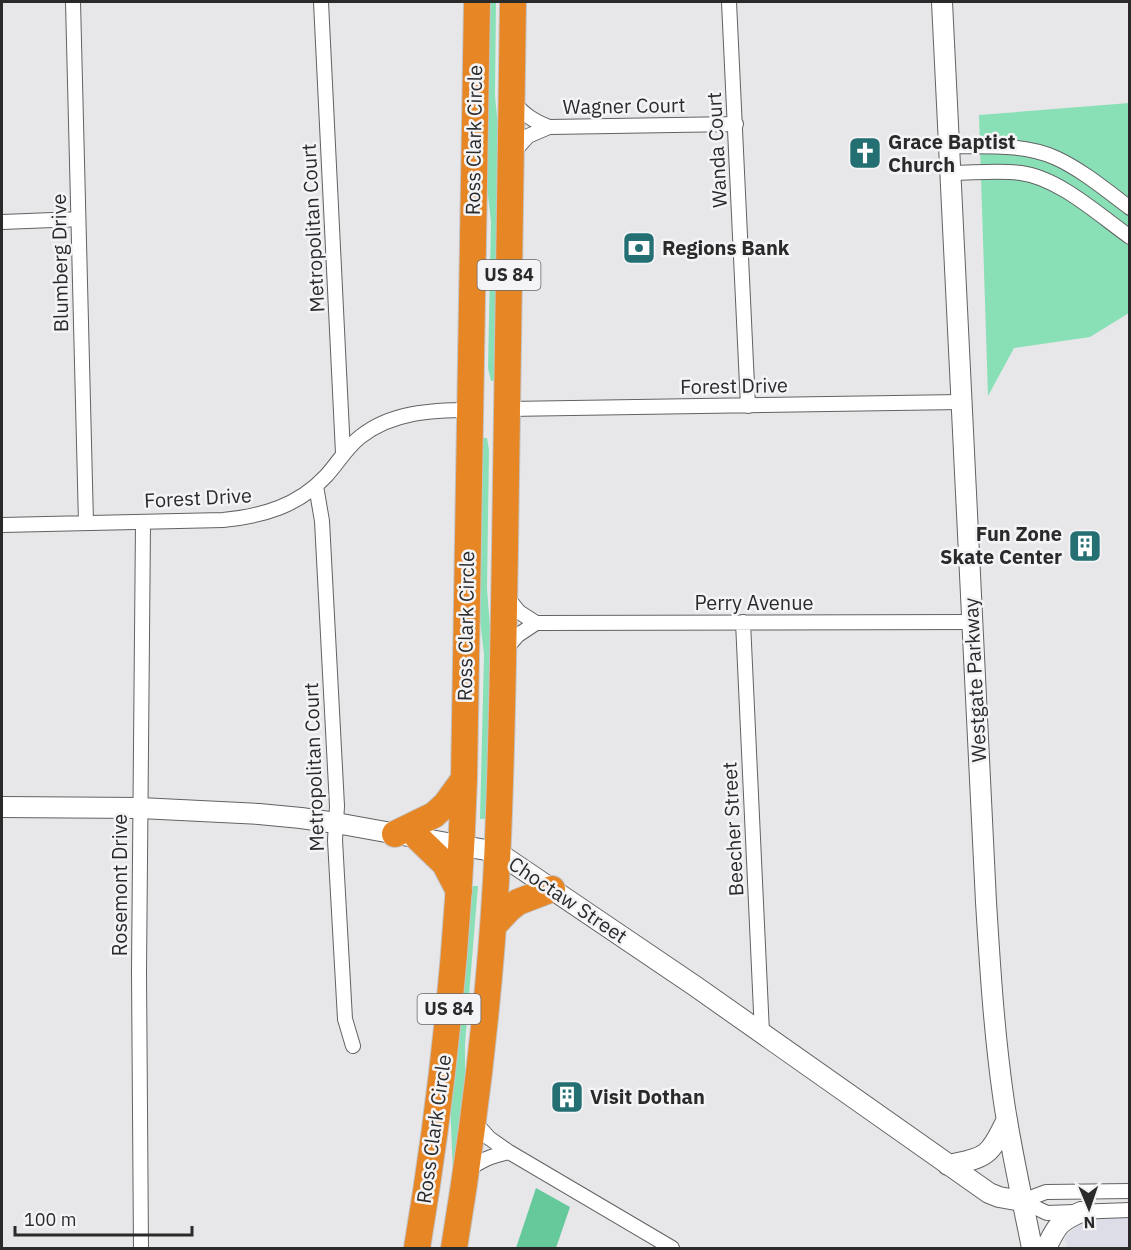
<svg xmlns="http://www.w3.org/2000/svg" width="1131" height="1250" viewBox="0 0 1131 1250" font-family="'IBM Plex Sans',sans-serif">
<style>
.built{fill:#dddde7}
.green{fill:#89e0b6}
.forest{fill:#65c99c}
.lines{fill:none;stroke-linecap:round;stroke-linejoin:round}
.street-casing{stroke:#626264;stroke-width:16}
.secondary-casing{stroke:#626264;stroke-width:22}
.highway-casing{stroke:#c3c3c4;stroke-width:28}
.street{stroke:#fff;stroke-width:14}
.secondary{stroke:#fff;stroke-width:20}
.highway{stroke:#e78625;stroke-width:26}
.labels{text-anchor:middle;stroke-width:5;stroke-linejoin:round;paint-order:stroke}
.shield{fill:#f4f4f7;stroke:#676768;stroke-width:1.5}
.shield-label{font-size:18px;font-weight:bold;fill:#2a2a2b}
.street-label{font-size:20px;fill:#2a2a2b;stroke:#f4f4f7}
.poi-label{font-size:20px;font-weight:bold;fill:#2a2a2b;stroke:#f4f4f7;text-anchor:start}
</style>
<rect width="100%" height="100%" fill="#e7e7e9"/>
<!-- built -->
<path class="built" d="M 1129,1216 L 1129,1248 L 1067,1248 L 1065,1237 L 1084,1219 Z"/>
<!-- green -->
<path class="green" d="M 488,2 L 496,2 L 495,96 L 500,148 L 496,380 L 491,381 L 488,368 L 491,222 L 485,170 Z
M 1129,103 L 1129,313 L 1090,337 L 1014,348 L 988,396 L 979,115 Z
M 480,438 L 487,438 L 489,450 L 487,589 L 492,652 L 487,816 L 486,819 L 480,819 L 484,655 L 478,602 Z
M 473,886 L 478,886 L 465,1044 L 465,1100 L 453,1174 L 450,1103 L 470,895 Z"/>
<!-- forest -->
<path class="forest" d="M 536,1188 L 570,1207 L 556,1248 L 516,1248 Z"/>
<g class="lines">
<defs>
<path id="street" d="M 73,2 L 86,523
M 321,2 L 343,453
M 729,2 L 748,406
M 512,101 C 524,114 531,120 549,127
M 949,146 C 984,147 1023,143 1056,158 C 1082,170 1106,190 1130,208
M 511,155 L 528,136 L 549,127 L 736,124
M 951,173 C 974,173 998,170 1021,173 C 1059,178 1099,215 1130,237
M 2,222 L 78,219
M 507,409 L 961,402
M 316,486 L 322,521 L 337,806 L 335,840 L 345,1019 L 353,1046
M 2,525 L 223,520 C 263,516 298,506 326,476 C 338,463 346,448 360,437 C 391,412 432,410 470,410
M 506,596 L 519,612 L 536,623 L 972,622
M 743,622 L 762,1033
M 504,651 L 518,635 L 536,623
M 473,1120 L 489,1138 L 509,1152 L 672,1248
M 466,1171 C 482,1160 490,1156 509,1152
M 1022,1201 L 1047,1213 L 1130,1210
M 1022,1201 L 1046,1192 L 1130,1191
M 141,1248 L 139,972 L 143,522"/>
<path id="secondary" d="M 942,2 L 986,902 C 990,967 994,1031 1003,1095 C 1010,1146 1022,1197 1032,1248
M 2,807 L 140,808 L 259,814 L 301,818 L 336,823 L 497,852 L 695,986 L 989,1193 L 999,1197 L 1022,1201
M 948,1165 C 960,1162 976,1161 986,1153 C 996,1145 1001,1130 1007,1120
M 1046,1248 C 1057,1226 1058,1222 1081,1212"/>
<path id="highway" d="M 395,834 L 434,815 L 446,804 L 464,779
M 418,838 L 445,864 L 459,891
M 493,926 L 509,909 L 518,902 L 552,889
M 417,1248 C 443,1093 459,937 464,779 L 477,2
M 454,1248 C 474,1127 489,1004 496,881 C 502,770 503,659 505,548 C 508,366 510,184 513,2"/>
</defs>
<!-- street casing -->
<use href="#street" class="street-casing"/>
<!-- secondary casing -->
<use href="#secondary" class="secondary-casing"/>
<!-- highway casing -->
<use href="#highway" class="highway-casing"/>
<!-- street -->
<use href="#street" class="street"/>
<!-- secondary -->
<use href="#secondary" class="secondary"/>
<!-- highway -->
<use href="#highway" class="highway"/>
</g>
<!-- icons -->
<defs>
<symbol id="church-square" viewBox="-11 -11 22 22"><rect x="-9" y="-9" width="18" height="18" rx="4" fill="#246f71" stroke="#f4f4f7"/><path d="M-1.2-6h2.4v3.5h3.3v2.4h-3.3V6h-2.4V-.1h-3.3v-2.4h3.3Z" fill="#fff"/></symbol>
<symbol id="bank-square" viewBox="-11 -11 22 22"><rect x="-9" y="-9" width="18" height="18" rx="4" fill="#246f71" stroke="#f4f4f7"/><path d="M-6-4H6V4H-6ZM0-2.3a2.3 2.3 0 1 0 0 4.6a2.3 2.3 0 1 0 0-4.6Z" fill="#fff"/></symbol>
<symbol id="building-square" viewBox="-11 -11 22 22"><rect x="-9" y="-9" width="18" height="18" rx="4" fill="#246f71" stroke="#f4f4f7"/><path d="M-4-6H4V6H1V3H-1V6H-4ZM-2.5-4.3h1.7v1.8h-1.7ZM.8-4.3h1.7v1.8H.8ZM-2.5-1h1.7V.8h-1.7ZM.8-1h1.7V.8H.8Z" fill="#fff"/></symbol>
</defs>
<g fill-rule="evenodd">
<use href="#church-square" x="846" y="134" width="38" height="38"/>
<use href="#bank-square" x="620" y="229" width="38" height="38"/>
<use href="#building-square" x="1066" y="527" width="38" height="38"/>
<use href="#building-square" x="548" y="1078" width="38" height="38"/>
</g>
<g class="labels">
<!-- shield labels -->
<g class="shield">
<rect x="477.5" y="260" width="63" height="30" rx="4.5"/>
<rect x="417.5" y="994" width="63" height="30" rx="4.5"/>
</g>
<g class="shield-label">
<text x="509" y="281">US 84</text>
<text x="449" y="1015">US 84</text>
</g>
<!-- street labels -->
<g class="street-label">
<text transform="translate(624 106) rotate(-1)" y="7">Wagner Court</text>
<text transform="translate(474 140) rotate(-89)" y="7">Ross Clark Circle</text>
<text transform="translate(717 150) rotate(-93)" y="7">Wanda Court</text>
<text transform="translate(313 228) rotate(-93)" y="7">Metropolitan Court</text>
<text transform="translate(60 263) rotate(-91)" y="7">Blumberg Drive</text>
<text transform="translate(734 386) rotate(-1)" y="7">Forest Drive</text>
<text transform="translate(198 498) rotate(-3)" y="7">Forest Drive</text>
<text x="754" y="610">Perry Avenue</text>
<text transform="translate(466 626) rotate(-89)" y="7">Ross Clark Circle</text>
<text transform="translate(975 680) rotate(-93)" y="7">Westgate Parkway</text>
<text transform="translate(314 767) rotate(-92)" y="7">Metropolitan Court</text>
<text transform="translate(733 829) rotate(-93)" y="7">Beecher Street</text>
<text transform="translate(120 885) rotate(-90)" y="7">Rosemont Drive</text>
<text transform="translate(568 900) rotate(34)" y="7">Choctaw Street</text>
<text transform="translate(434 1129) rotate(-82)" y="7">Ross Clark Circle</text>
</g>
<!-- poi labels -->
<g class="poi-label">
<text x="888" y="149">Grace Baptist<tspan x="888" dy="23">Church</tspan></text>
<text x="662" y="255">Regions Bank</text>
<text x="1062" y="541" text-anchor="end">Fun Zone<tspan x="1062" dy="23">Skate Center</tspan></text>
<text x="590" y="1104">Visit Dothan</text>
</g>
</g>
<!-- border -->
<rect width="1131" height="1250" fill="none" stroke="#2a2a2b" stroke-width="6"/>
<!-- north arrow -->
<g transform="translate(1089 1208) rotate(178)" stroke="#f4f4f7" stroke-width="4.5" paint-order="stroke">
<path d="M0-4.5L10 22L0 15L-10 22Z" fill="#2a2a2b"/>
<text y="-9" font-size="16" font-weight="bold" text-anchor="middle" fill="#2a2a2b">N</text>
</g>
<!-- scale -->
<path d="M15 1226v9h177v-9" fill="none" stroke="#2a2a2b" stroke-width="3"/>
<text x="24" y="1226" font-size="18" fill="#2a2a2b" stroke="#f4f4f7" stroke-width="4.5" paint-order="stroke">100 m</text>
</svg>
